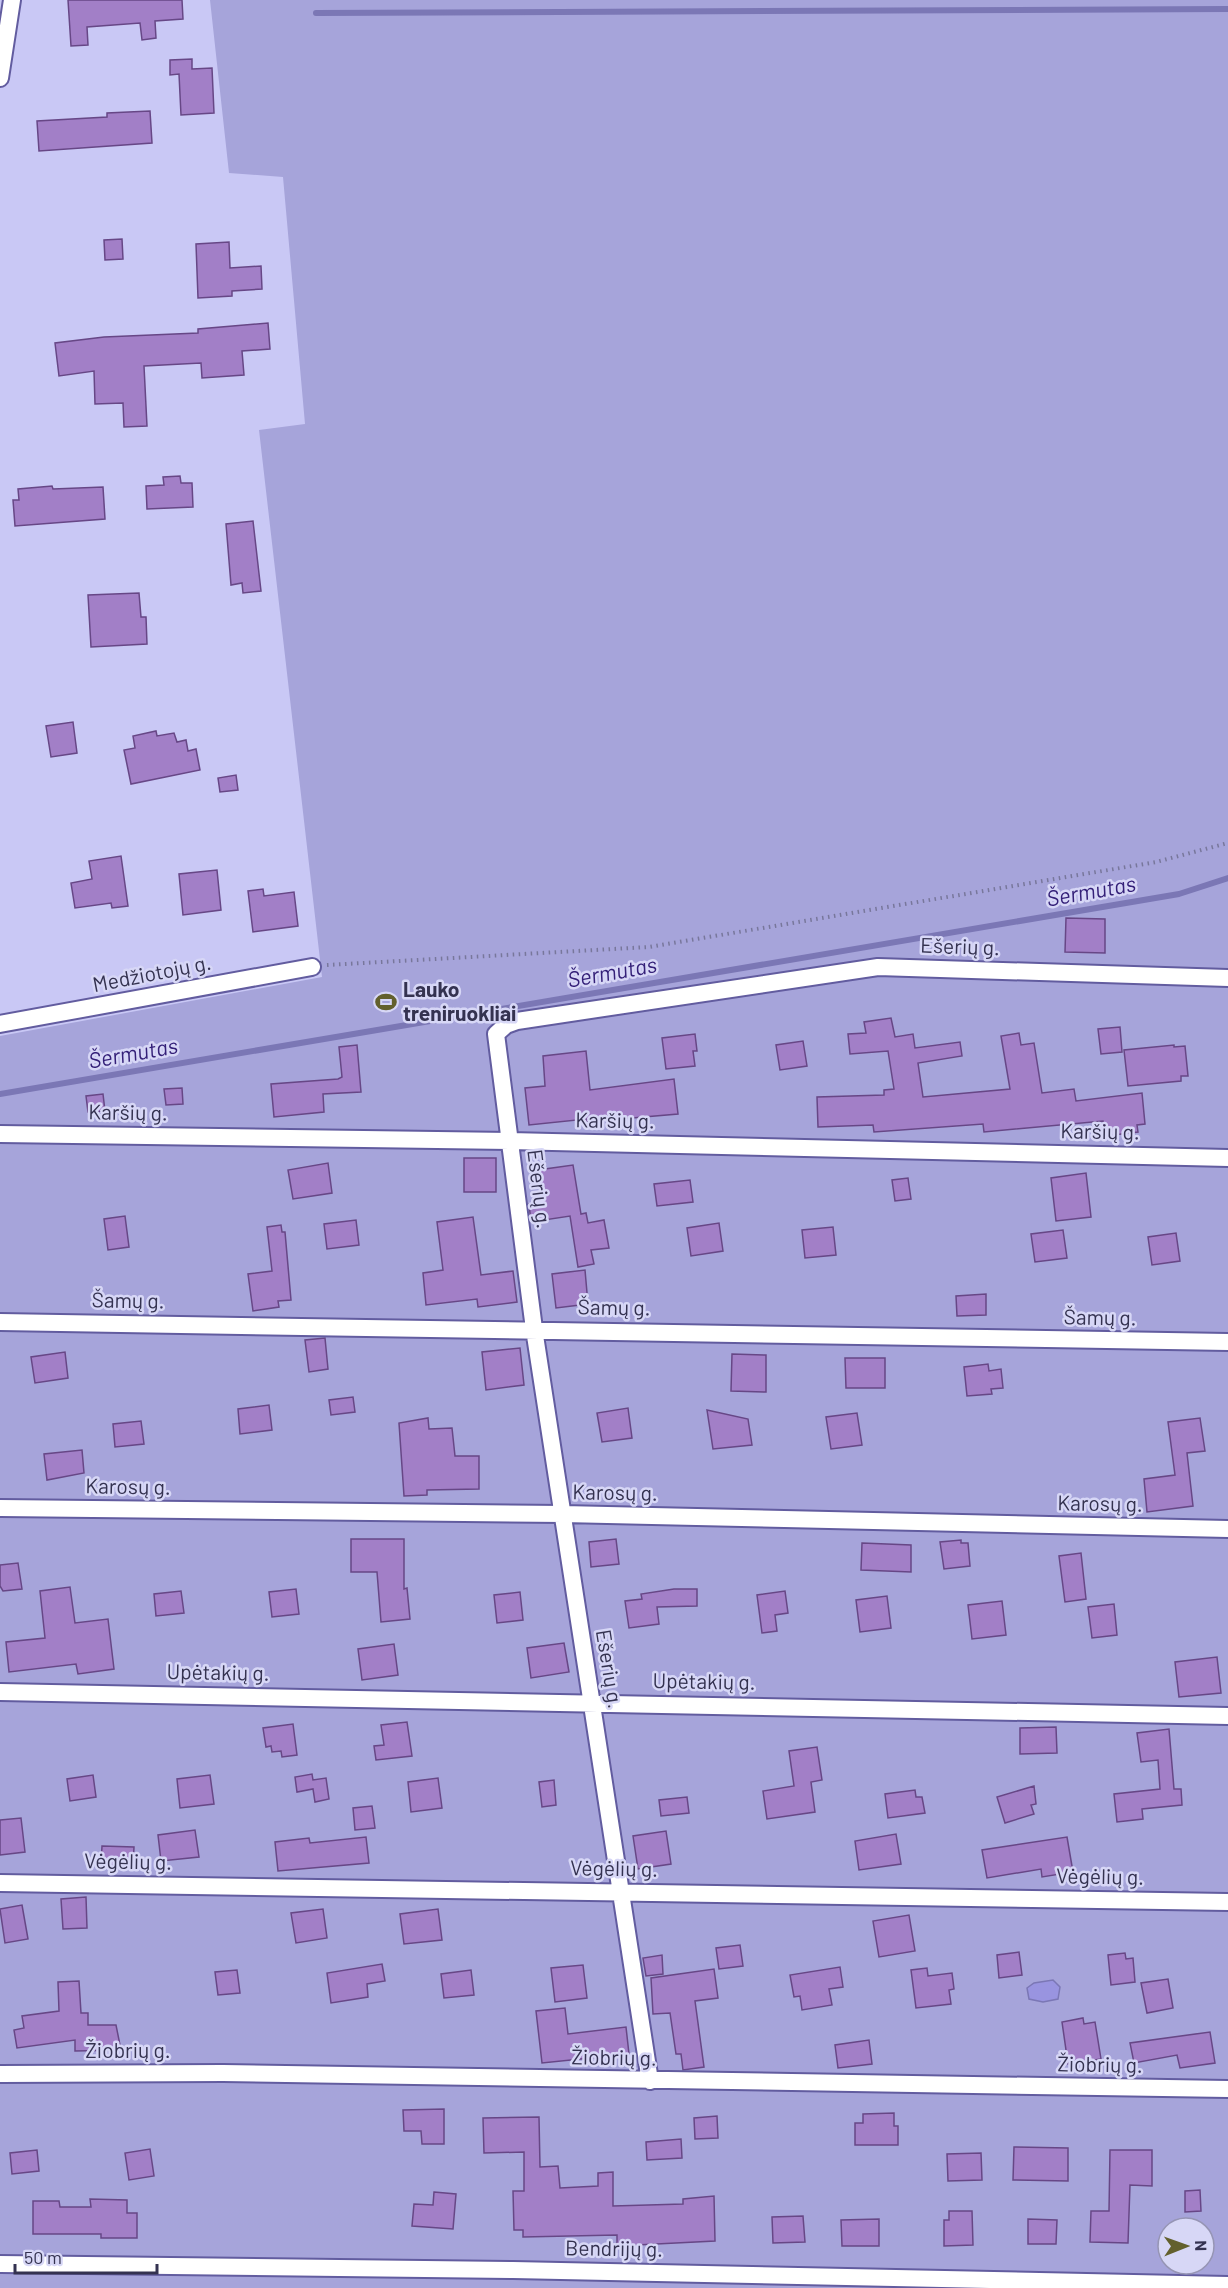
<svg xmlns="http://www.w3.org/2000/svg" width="1228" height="2288" viewBox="0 0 1228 2288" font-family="Barlow,sans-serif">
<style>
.green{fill:#a6a4da;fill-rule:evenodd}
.water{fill:#9994e0;stroke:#7b77b5;stroke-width:1.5}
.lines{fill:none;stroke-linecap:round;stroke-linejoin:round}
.stream{stroke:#7b77b5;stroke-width:6}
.building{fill:#a27fc7;stroke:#674786;stroke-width:1.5}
.minor-casing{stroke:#625c9f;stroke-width:20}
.path{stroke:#78779b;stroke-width:4;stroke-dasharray:1.5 4.5;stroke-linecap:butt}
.minor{stroke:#fff;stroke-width:16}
.labels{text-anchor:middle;stroke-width:5;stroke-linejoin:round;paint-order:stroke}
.street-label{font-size:21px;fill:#343250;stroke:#d7d7f6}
.poi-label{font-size:21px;font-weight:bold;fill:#343250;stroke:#d7d7f6;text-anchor:start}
.water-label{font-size:22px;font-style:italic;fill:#342078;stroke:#d7d7f6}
</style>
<rect width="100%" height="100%" fill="#c9c8f5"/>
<!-- green -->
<path class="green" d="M 210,0 L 1228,0 L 1228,2288 L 0,2288 L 0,1036 L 322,977 L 259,430 L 305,424 L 283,177 L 229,173 ZM 1168,2228 L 1204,2228 L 1204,2264 L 1168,2264 Z"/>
<!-- water -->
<path class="water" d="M 1053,1980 L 1060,1987 L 1058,1999 L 1043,2002 L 1029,1999 L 1027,1988 L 1034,1983 Z"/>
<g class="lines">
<!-- stream -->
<path class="stream" d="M 316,13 L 1228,9
M 0,1094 L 1179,894 L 1228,878"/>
</g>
<!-- building -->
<path class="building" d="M 68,0 L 182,0 L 183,19 L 155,21 L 156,38 L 142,40 L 140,23 L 87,27 L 88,45 L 71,46 Z
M 192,59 L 192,69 L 212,68 L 214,113 L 181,115 L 179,74 L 170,75 L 170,60 Z
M 150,111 L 152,143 L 39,151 L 37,121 L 107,117 L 107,113 Z
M 122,239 L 123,259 L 105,260 L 104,240 Z
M 229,242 L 230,268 L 261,266 L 262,289 L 232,291 L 232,296 L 198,298 L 196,244 Z
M 268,323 L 270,349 L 242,351 L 244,375 L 202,378 L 201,363 L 144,366 L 147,426 L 124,427 L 123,403 L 95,404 L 94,371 L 59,376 L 55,343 L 104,337 L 198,333 L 198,329 Z
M 180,476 L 181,483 L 192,483 L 193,507 L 147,509 L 146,486 L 164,485 L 163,477 Z
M 52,486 L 53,489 L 103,487 L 105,519 L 15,526 L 13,500 L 19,500 L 18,489 Z
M 253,521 L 261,591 L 243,593 L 242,583 L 231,585 L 226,524 Z
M 139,593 L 141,617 L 146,617 L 147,644 L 91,647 L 88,595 Z
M 73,722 L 77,753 L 51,757 L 46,726 Z
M 156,731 L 157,736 L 174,733 L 177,742 L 186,740 L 188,751 L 196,749 L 200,770 L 131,784 L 124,750 L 135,748 L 133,736 Z
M 236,775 L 238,790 L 220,792 L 218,778 Z
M 121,856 L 128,906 L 112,908 L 111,903 L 75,908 L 71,883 L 92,879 L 89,861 Z
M 217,870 L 221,910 L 183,915 L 179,874 Z
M 263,889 L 264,896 L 294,892 L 298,926 L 253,932 L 248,891 Z
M 1066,918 L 1105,919 L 1105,953 L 1065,952 Z
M 891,1018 L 895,1037 L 913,1034 L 915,1048 L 960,1042 L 962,1056 L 918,1063 L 923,1097 L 1010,1089 L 1001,1036 L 1019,1033 L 1021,1045 L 1034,1043 L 1042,1093 L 1074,1089 L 1076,1101 L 1142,1093 L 1145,1124 L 1137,1125 L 1138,1132 L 1105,1136 L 1103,1121 L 984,1132 L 983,1124 L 874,1132 L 873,1125 L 818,1127 L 817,1097 L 884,1095 L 884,1090 L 894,1089 L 888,1051 L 850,1054 L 848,1034 L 866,1033 L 864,1022 Z
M 1120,1027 L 1122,1052 L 1101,1054 L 1098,1029 Z
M 695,1034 L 697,1051 L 693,1051 L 695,1066 L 666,1069 L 662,1038 Z
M 803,1041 L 807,1066 L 780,1070 L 776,1045 Z
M 357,1045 L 361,1092 L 323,1094 L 324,1112 L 274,1117 L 271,1084 L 338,1079 L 342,1077 L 339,1047 Z
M 1174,1045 L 1174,1047 L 1185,1046 L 1188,1076 L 1181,1076 L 1181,1081 L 1128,1086 L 1124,1050 Z
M 586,1051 L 590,1090 L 674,1079 L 678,1114 L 586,1122 L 586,1119 L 529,1125 L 525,1088 L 545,1086 L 543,1056 Z
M 182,1088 L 183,1104 L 166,1105 L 164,1089 Z
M 103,1094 L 105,1111 L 88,1112 L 86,1096 Z
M 464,1158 L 496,1158 L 496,1192 L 464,1192 Z
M 328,1163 L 332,1193 L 293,1199 L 288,1170 Z
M 573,1165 L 581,1214 L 586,1213 L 588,1223 L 604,1220 L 609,1248 L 591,1250 L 594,1264 L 578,1267 L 570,1216 L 531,1222 L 529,1204 L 543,1202 L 538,1170 Z
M 1086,1173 L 1091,1217 L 1056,1221 L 1051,1178 Z
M 908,1178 L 911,1199 L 895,1201 L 892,1180 Z
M 690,1180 L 693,1202 L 657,1206 L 654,1184 Z
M 125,1216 L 129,1247 L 108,1250 L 104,1219 Z
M 473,1217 L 481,1275 L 513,1271 L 517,1302 L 478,1307 L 477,1299 L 426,1305 L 423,1273 L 443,1270 L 437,1222 Z
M 356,1220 L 359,1245 L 327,1249 L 324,1224 Z
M 719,1223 L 723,1251 L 691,1256 L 687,1228 Z
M 281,1225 L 282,1232 L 285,1232 L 291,1300 L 278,1301 L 279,1307 L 253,1311 L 248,1274 L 272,1271 L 267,1227 Z
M 833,1227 L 836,1255 L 805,1258 L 802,1230 Z
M 1063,1230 L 1067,1258 L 1035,1262 L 1031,1234 Z
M 1176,1233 L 1180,1261 L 1152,1265 L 1148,1237 Z
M 585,1270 L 588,1304 L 556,1308 L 552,1274 Z
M 986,1294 L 986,1315 L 957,1316 L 956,1296 Z
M 325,1338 L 328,1369 L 309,1372 L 305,1340 Z
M 520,1348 L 524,1385 L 486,1390 L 482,1352 Z
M 65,1352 L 68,1378 L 35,1383 L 31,1357 Z
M 732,1354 L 766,1355 L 766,1392 L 731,1391 Z
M 845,1358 L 885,1358 L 885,1388 L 846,1388 Z
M 988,1364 L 989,1371 L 1001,1369 L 1003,1388 L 991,1389 L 992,1394 L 967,1396 L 964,1367 Z
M 353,1397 L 355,1412 L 331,1415 L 329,1400 Z
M 269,1405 L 272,1430 L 240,1434 L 238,1409 Z
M 628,1408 L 632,1438 L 602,1442 L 597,1413 Z
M 707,1410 L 748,1419 L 752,1445 L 713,1449 Z
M 857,1413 L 862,1445 L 831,1449 L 826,1417 Z
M 428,1418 L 429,1429 L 452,1428 L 455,1456 L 479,1456 L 479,1489 L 427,1490 L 427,1495 L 404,1496 L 399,1423 Z
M 1200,1418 L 1205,1451 L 1187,1453 L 1193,1506 L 1147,1512 L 1144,1479 L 1175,1475 L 1168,1422 Z
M 141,1421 L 144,1444 L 115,1447 L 113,1424 Z
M 82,1450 L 84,1473 L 47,1480 L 44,1454 Z
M 351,1539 L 404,1539 L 404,1589 L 407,1588 L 410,1619 L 381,1622 L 377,1572 L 351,1572 Z
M 616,1539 L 619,1564 L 591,1567 L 589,1542 Z
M 961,1540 L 961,1543 L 968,1543 L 970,1566 L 944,1569 L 940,1542 Z
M 862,1543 L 911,1545 L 911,1572 L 861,1570 Z
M 1081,1553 L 1086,1599 L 1065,1602 L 1059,1556 Z
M 18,1563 L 22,1589 L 3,1591 L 0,1586 L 0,1565 Z
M 70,1587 L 75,1623 L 108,1619 L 114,1669 L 78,1674 L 76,1664 L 9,1672 L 6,1642 L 45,1638 L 40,1591 Z
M 296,1589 L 299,1614 L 272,1617 L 269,1592 Z
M 674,1589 L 697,1589 L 697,1606 L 657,1607 L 659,1624 L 629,1628 L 625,1601 L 642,1599 L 641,1594 Z
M 181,1591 L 184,1613 L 156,1616 L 154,1594 Z
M 785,1591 L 788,1613 L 775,1615 L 777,1631 L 762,1633 L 757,1595 Z
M 520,1592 L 523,1620 L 497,1623 L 494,1595 Z
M 887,1596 L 891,1628 L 860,1632 L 856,1600 Z
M 1002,1601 L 1006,1635 L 972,1639 L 968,1605 Z
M 1114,1604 L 1117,1635 L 1092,1638 L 1088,1607 Z
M 564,1643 L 569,1672 L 531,1678 L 527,1648 Z
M 394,1644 L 398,1675 L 362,1680 L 358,1649 Z
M 1217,1657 L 1221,1693 L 1179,1697 L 1175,1662 Z
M 407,1722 L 412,1756 L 376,1760 L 374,1746 L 384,1745 L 381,1725 Z
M 293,1724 L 297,1755 L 282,1757 L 281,1751 L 272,1752 L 271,1746 L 266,1747 L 263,1728 Z
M 1056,1727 L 1057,1753 L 1020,1754 L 1020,1728 Z
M 1169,1729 L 1174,1789 L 1181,1789 L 1182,1805 L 1142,1809 L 1143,1819 L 1117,1822 L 1114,1794 L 1160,1789 L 1158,1760 L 1141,1762 L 1137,1733 Z
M 817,1747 L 822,1780 L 811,1782 L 815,1812 L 767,1819 L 763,1791 L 794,1786 L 789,1751 Z
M 312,1774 L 313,1780 L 326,1778 L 329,1799 L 315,1802 L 313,1789 L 297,1792 L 295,1777 Z
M 93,1775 L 96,1797 L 70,1801 L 67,1779 Z
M 210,1775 L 214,1804 L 180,1808 L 177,1779 Z
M 438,1778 L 442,1808 L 411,1812 L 408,1782 Z
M 554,1780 L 556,1805 L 542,1807 L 539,1782 Z
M 1034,1786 L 1036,1804 L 1031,1805 L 1034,1814 L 1005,1823 L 997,1797 Z
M 915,1790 L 916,1797 L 922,1797 L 925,1813 L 888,1818 L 885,1794 Z
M 687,1797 L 689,1813 L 661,1816 L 659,1800 Z
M 372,1806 L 375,1828 L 355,1830 L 353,1808 Z
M 21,1818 L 25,1852 L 0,1855 L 0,1820 Z
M 195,1830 L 199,1857 L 161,1861 L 158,1835 Z
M 666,1831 L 671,1864 L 638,1869 L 633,1836 Z
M 896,1834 L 901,1864 L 859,1870 L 855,1841 Z
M 366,1837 L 369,1863 L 278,1871 L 275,1842 L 309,1838 L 310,1843 Z
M 1067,1837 L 1073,1872 L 1042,1877 L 1041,1869 L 987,1878 L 982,1850 Z
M 102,1846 L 134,1847 L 133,1866 L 101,1865 Z
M 86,1897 L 87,1928 L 63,1929 L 61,1899 Z
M 22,1905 L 28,1939 L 5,1943 L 0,1909 Z
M 323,1909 L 327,1938 L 296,1943 L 291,1913 Z
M 438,1909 L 442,1940 L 404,1944 L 400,1914 Z
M 909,1915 L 915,1951 L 879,1957 L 873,1921 Z
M 740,1945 L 743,1966 L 719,1969 L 716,1948 Z
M 1019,1952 L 1022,1975 L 999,1978 L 997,1955 Z
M 1125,1953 L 1126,1959 L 1133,1958 L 1135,1982 L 1111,1985 L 1108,1955 Z
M 662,1955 L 663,1974 L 646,1976 L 643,1958 Z
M 382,1964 L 385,1981 L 367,1984 L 368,1997 L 331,2003 L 327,1973 Z
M 583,1965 L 587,1998 L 555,2002 L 551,1968 Z
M 840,1967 L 843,1987 L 829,1989 L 832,2005 L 802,2010 L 800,1996 L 794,1997 L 790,1975 Z
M 927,1968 L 928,1976 L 952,1973 L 954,1989 L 949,1990 L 951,2004 L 916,2008 L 911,1970 Z
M 714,1969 L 718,1998 L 695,2001 L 704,2067 L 683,2070 L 681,2054 L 676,2054 L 670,2013 L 653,2014 L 651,1978 Z
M 237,1970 L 240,1993 L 218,1995 L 215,1972 Z
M 471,1970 L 474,1995 L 444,1998 L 441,1974 Z
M 1168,1979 L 1173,2008 L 1147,2013 L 1141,1983 Z
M 79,1981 L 81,2013 L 88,2013 L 88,2025 L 116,2025 L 121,2050 L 75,2051 L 75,2040 L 17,2048 L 14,2030 L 24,2028 L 22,2016 L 59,2011 L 58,1982 Z
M 565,2008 L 568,2034 L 626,2027 L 629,2054 L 542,2063 L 536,2011 Z
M 1083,2018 L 1084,2024 L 1095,2022 L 1101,2059 L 1068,2064 L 1062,2022 Z
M 1210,2032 L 1215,2063 L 1180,2068 L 1177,2055 L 1134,2063 L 1130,2043 Z
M 869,2040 L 872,2064 L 838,2068 L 835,2045 Z
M 444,2109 L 444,2144 L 422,2144 L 421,2131 L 404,2131 L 403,2110 Z
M 894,2113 L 894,2126 L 898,2126 L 898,2145 L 855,2145 L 855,2123 L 863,2123 L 863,2114 Z
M 717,2116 L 718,2138 L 695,2139 L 694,2118 Z
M 539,2117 L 540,2167 L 558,2166 L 560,2188 L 598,2186 L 598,2173 L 613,2172 L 613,2206 L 683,2204 L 683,2199 L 714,2196 L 715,2241 L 617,2246 L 617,2235 L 523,2237 L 523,2230 L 514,2230 L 513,2191 L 524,2191 L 524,2152 L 484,2153 L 483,2118 Z
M 681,2139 L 682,2158 L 647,2160 L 646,2142 Z
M 1014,2147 L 1068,2148 L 1068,2181 L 1013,2180 Z
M 150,2149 L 154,2176 L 129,2180 L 125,2153 Z
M 37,2150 L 39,2171 L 12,2174 L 10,2153 Z
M 1110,2150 L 1152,2150 L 1152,2186 L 1130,2185 L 1128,2243 L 1090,2242 L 1091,2211 L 1109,2211 Z
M 981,2153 L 982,2180 L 948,2181 L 947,2154 Z
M 1200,2190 L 1201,2211 L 1185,2212 L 1185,2191 Z
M 434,2192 L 456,2194 L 453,2229 L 412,2226 L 414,2204 L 433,2205 Z
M 90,2199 L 127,2200 L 127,2213 L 137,2213 L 137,2238 L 101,2238 L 101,2234 L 33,2234 L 33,2201 L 59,2201 L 60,2207 L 91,2207 Z
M 949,2211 L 972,2211 L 973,2245 L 944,2246 L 944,2220 L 949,2220 Z
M 803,2216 L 805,2242 L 773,2243 L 772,2217 Z
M 879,2219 L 879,2246 L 842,2246 L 841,2220 Z
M 1028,2219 L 1057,2220 L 1056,2244 L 1028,2244 Z"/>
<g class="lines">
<defs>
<path id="minor" d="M 0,78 L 12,0
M 0,1024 L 312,967
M 0,1134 L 510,1141 L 1228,1158
M 0,1322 L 1228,1342
M 0,1508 L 563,1514 L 1228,1529
M 0,1692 L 1228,1716
M 0,1883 L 1228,1902
M 0,2074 L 223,2073 L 1228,2089
M 650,2081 L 534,1329 L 496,1034 L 506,1025 L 517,1021 L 878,967 L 1228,978
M 0,2264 L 513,2270 L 1228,2285"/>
</defs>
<!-- minor casing -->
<use href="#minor" class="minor-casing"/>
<!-- path -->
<path class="path" d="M 327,965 L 649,947 L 1156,862 L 1228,843"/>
<!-- minor -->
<use href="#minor" class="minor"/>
</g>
<!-- icons -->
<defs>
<symbol id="stadium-bare" viewBox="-9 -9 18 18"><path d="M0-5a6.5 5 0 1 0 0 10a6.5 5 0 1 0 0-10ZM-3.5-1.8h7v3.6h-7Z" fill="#63602d" stroke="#d7d7f6" stroke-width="2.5" paint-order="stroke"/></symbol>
</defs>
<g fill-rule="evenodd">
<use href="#stadium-bare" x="371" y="987" width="30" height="30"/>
</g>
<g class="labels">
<!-- street labels -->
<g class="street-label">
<text transform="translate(960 947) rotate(2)" y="7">Ešerių g.</text>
<text transform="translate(152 974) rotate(-11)" y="7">Medžiotojų g.</text>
<text transform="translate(128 1113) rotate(1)" y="7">Karšių g.</text>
<text transform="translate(615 1121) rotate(1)" y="7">Karšių g.</text>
<text transform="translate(1100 1132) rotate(1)" y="7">Karšių g.</text>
<text transform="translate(539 1189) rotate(83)" y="7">Ešerių g.</text>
<text transform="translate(128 1301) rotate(1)" y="7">Šamų g.</text>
<text transform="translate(614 1308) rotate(1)" y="7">Šamų g.</text>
<text transform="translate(1100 1318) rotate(1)" y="7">Šamų g.</text>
<text transform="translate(128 1487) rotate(1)" y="7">Karosų g.</text>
<text transform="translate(615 1493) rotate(1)" y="7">Karosų g.</text>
<text transform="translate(1100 1504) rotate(1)" y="7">Karosų g.</text>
<text transform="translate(609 1669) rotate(81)" y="7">Ešerių g.</text>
<text transform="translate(218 1673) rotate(1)" y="7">Upėtakių g.</text>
<text transform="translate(704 1682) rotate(1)" y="7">Upėtakių g.</text>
<text transform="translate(128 1862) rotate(1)" y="7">Vėgėlių g.</text>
<text transform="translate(614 1869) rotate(1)" y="7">Vėgėlių g.</text>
<text transform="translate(1100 1877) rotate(1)" y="7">Vėgėlių g.</text>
<text x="128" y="2058">Žiobrių g.</text>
<text transform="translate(614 2058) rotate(1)" y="7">Žiobrių g.</text>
<text transform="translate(1100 2065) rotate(1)" y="7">Žiobrių g.</text>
<text transform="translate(614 2249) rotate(1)" y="7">Bendrijų g.</text>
</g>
<!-- poi labels -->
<g class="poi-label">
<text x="403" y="997">Lauko<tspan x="403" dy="24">treniruokliai</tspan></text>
</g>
<!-- water labels -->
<g class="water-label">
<text transform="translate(1091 891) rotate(-10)" y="8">Šermutas</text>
<text transform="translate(612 972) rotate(-10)" y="8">Šermutas</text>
<text transform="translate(133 1053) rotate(-10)" y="8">Šermutas</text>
</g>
</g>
<!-- north arrow -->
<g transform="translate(1186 2246) rotate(89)"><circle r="28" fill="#d7d7f6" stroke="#9695b4" stroke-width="1.5"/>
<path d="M0-4.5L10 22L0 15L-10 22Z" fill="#63602d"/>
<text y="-9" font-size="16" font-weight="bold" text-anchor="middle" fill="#343250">N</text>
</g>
<!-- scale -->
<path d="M15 2264v9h142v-9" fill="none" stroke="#343250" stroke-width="3"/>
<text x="24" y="2264" font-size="18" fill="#343250" stroke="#d7d7f6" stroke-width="4.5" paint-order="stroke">50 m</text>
</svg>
